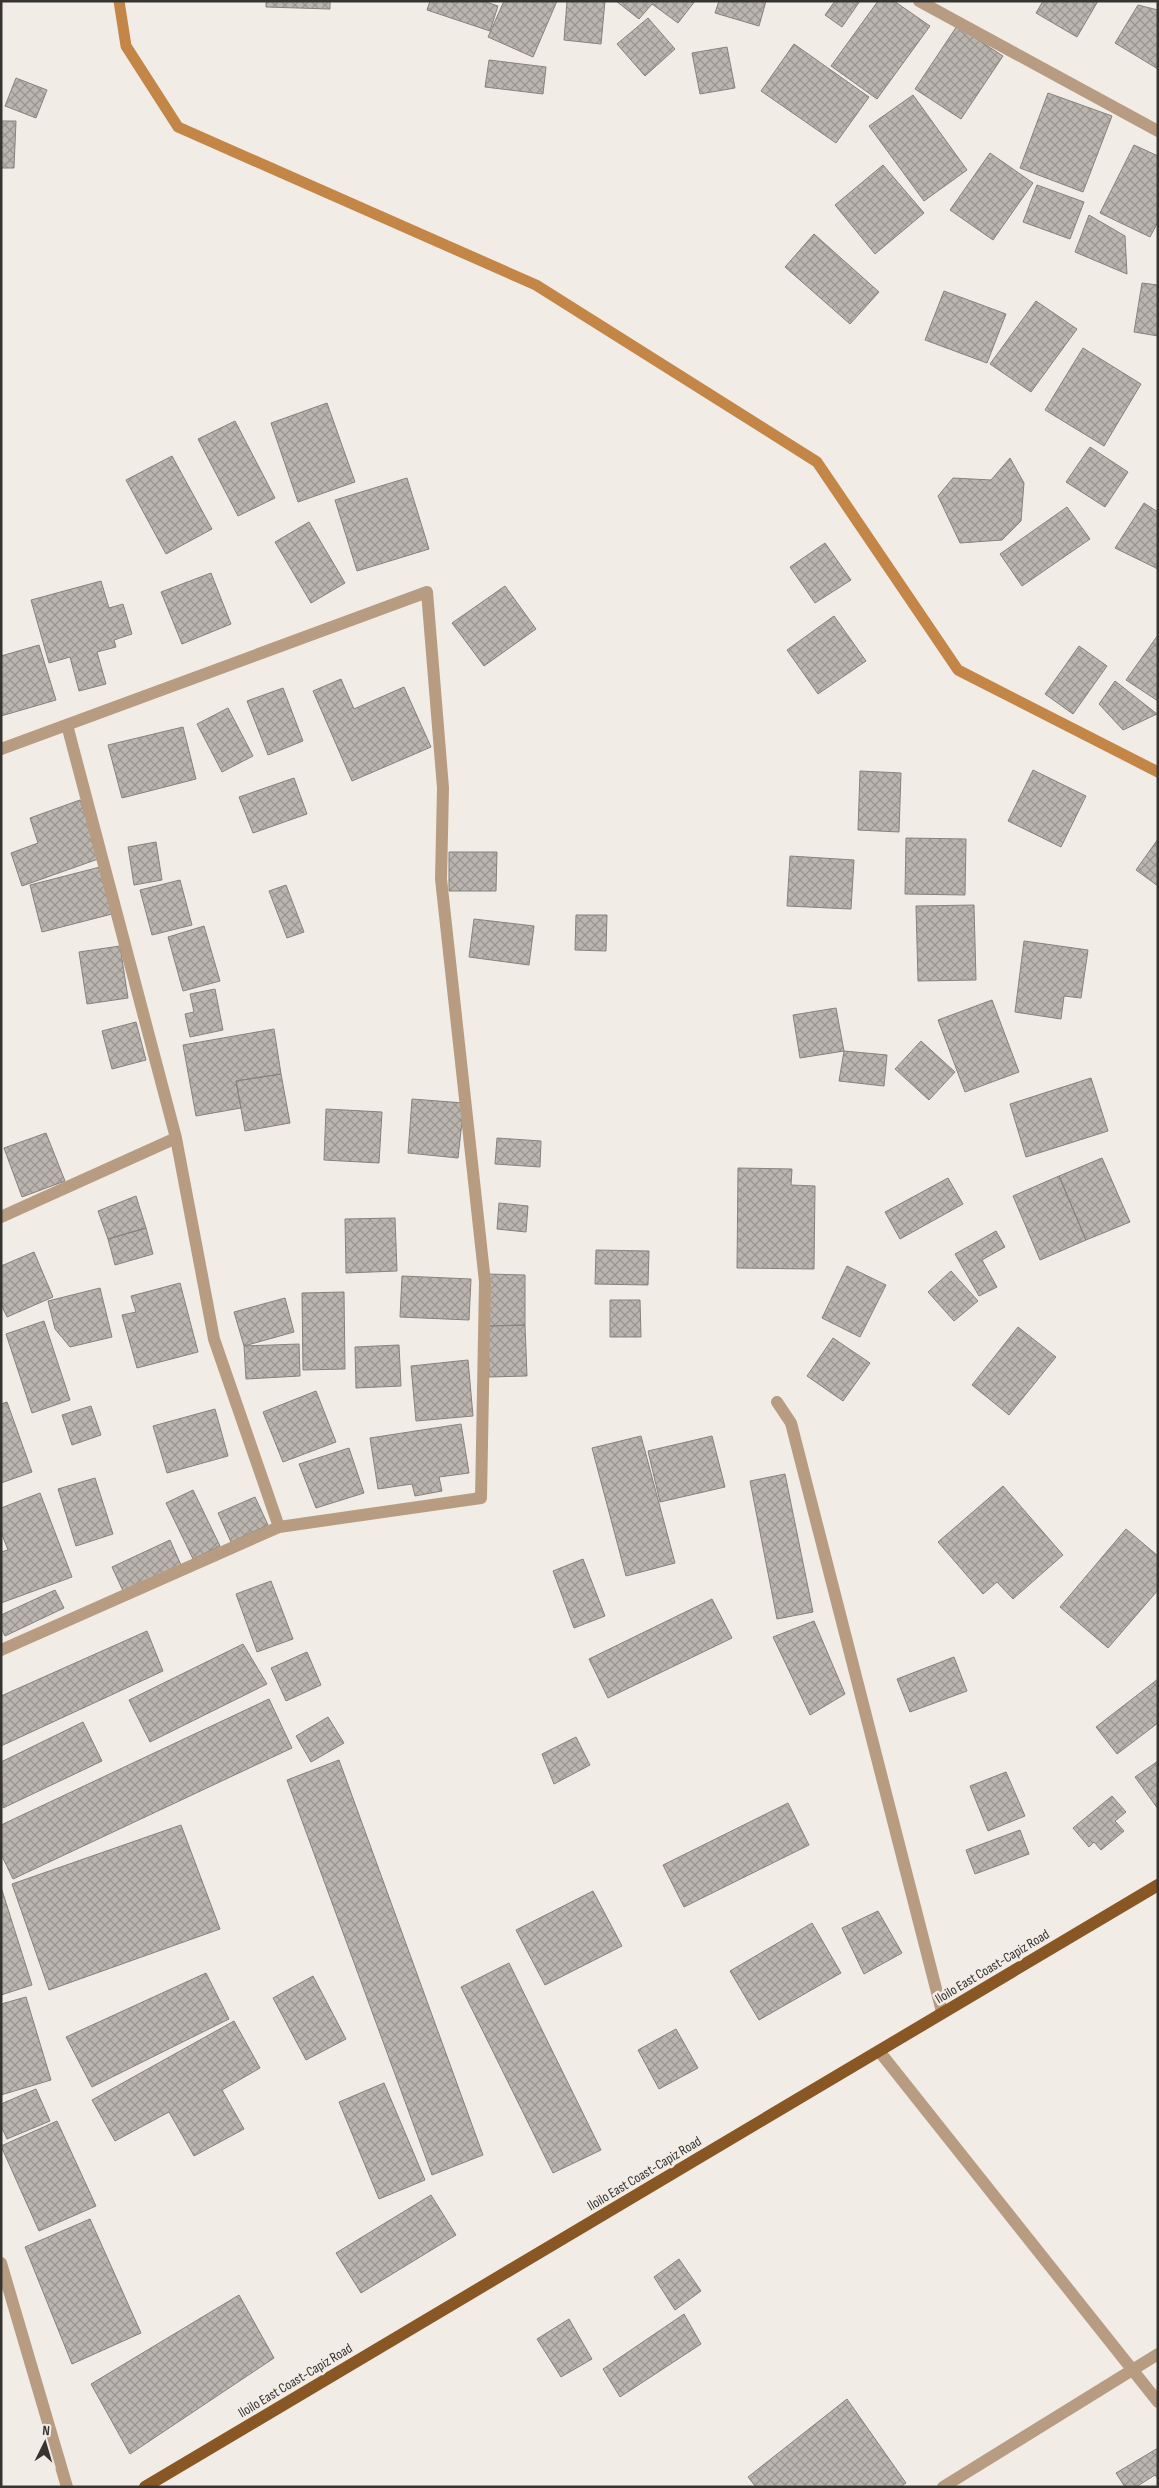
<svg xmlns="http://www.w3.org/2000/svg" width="1159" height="2488" viewBox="0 0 1159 2488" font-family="'Sofia Sans Condensed',sans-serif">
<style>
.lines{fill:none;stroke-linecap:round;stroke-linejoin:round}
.stream{stroke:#c48647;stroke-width:11}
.building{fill:url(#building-cross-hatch);stroke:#88827d}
.minor{stroke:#b89c82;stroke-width:12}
.major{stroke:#895723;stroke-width:12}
.labels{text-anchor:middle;stroke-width:5;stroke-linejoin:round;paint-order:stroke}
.street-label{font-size:14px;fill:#363431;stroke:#f2ece6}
</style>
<defs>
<pattern id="building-cross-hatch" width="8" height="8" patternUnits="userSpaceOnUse" patternTransform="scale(1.25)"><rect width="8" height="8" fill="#bbb5b0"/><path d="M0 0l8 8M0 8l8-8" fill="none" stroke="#999490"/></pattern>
</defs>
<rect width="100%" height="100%" fill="#f2ece6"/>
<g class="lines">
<!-- stream -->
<path class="stream" d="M 119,1 L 126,46 L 178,127 L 536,285 L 817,462 L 958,670 L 1158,772"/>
</g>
<!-- building -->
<path class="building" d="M 266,1 L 330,1 L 330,9 L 266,7 Z
M 430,1 L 483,1 L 498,6 L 490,31 L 427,10 Z
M 504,1 L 557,1 L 533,57 L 488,37 Z
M 567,1 L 605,1 L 601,44 L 564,40 Z
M 616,1 L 695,1 L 678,23 L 652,4 L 639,19 Z
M 719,1 L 766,1 L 759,26 L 715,13 Z
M 835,1 L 860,1 L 842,27 L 825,15 Z
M 878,1 L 894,1 L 930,26 L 877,99 L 831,66 Z
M 1043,1 L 1098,1 L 1077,37 L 1036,13 Z
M 1138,5 L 1158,10 L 1158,69 L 1115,43 Z
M 648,18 L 675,49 L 645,76 L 617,44 Z
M 957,26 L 1003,56 L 961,119 L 915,89 Z
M 794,44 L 869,97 L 836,143 L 761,91 Z
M 727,47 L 735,88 L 700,94 L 692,53 Z
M 489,60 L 546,67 L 543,94 L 485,87 Z
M 16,78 L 47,90 L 36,118 L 5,106 Z
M 1048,93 L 1112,116 L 1083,192 L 1020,168 Z
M 913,95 L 967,170 L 924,201 L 869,126 Z
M 1,121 L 16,121 L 14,168 L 1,168 Z
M 1134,145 L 1158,156 L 1158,222 L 1150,237 L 1100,213 Z
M 990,153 L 1033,183 L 993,240 L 950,210 Z
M 883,165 L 924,213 L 875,254 L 835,205 Z
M 1037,185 L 1084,202 L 1070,239 L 1023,222 Z
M 1089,215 L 1125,236 L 1127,274 L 1075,252 Z
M 814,234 L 879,292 L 850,324 L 785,267 Z
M 1142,283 L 1158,285 L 1158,336 L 1134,332 Z
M 944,291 L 1006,314 L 987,363 L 925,340 Z
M 1036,301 L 1077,329 L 1031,392 L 990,364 Z
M 1083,348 L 1141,384 L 1104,446 L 1045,410 Z
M 327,403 L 355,482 L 298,502 L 271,423 Z
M 235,421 L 275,498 L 238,516 L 198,439 Z
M 1090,447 L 1128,472 L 1105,507 L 1066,482 Z
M 172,456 L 212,529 L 166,554 L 126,480 Z
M 1010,458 L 1024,483 L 1021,521 L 1002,540 L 960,543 L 938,496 L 953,478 L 991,480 Z
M 407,478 L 429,549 L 357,571 L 335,500 Z
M 1144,503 L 1158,512 L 1158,569 L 1115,548 Z
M 1067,507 L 1090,539 L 1022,586 L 1000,554 Z
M 309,522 L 345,583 L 311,603 L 275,542 Z
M 825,543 L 851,580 L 815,603 L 790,567 Z
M 211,573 L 231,624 L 182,644 L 161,592 Z
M 101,581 L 109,608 L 123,604 L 132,634 L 114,640 L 116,647 L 97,652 L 106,684 L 79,691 L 70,657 L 49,663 L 31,600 Z
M 505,586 L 536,629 L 484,666 L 452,623 Z
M 834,616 L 866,661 L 818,694 L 787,650 Z
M 1158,635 L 1158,701 L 1126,680 Z
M 39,645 L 56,700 L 1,716 L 1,656 Z
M 1079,646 L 1107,666 L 1073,714 L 1045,694 Z
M 341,679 L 354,709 L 404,687 L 431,747 L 352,781 L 313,691 Z
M 1115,681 L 1157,714 L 1123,730 L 1099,704 Z
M 283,688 L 303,741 L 268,755 L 247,701 Z
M 228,708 L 253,756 L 222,772 L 197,724 Z
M 183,727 L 196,779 L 122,798 L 108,745 Z
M 1033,770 L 1086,796 L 1061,847 L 1008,821 Z
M 860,771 L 901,773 L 899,832 L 858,830 Z
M 294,778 L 307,814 L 253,833 L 239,797 Z
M 80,800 L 101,858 L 22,886 L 11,853 L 38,843 L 30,818 Z
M 906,838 L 966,839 L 965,895 L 905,894 Z
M 1158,839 L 1158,886 L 1136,870 Z
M 156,842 L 162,880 L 134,885 L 128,847 Z
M 449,852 L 497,852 L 496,891 L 449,891 Z
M 790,856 L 854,860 L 851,909 L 787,906 Z
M 100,867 L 112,914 L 42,932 L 30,885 Z
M 180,880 L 192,925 L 152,935 L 140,890 Z
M 286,885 L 304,932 L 287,938 L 269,891 Z
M 974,905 L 976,980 L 918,981 L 916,906 Z
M 576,915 L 607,915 L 606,951 L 575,950 Z
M 474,919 L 534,926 L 529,965 L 469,957 Z
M 204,926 L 220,981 L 183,991 L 168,937 Z
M 1024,941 L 1088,950 L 1081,998 L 1064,996 L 1061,1019 L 1015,1012 Z
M 120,946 L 128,998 L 87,1004 L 79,952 Z
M 215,989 L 223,1030 L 190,1037 L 185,1014 L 194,1012 L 190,994 Z
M 992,1000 L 1019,1072 L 965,1092 L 938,1020 Z
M 836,1008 L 844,1051 L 800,1058 L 793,1015 Z
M 136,1022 L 146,1060 L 112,1069 L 102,1031 Z
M 274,1029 L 281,1074 L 236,1081 L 241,1108 L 196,1116 L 183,1045 Z
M 921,1041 L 955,1072 L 929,1100 L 895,1069 Z
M 844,1051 L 887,1055 L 884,1086 L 839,1081 Z
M 281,1074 L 290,1123 L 245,1131 L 236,1081 Z
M 1091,1078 L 1108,1131 L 1026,1157 L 1010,1104 Z
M 412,1099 L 464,1103 L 458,1158 L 408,1153 Z
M 326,1109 L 382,1112 L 379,1163 L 324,1160 Z
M 46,1133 L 65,1181 L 22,1197 L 4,1148 Z
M 497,1138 L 541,1141 L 540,1167 L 495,1164 Z
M 1102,1158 L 1130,1222 L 1086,1240 L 1059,1176 Z
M 738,1168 L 792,1169 L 791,1185 L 815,1186 L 814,1269 L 737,1268 Z
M 1059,1176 L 1086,1240 L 1040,1260 L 1013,1196 Z
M 948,1178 L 963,1204 L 900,1239 L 885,1212 Z
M 136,1196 L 146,1228 L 108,1239 L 98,1211 Z
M 499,1203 L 528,1206 L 526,1232 L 497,1229 Z
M 395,1218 L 397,1271 L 346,1273 L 345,1219 Z
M 146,1228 L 153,1254 L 115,1265 L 108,1239 Z
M 996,1231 L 1005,1247 L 982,1260 L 997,1287 L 979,1296 L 955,1254 Z
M 596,1250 L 649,1251 L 648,1285 L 595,1284 Z
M 34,1252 L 53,1297 L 7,1317 L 1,1304 L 1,1266 Z
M 847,1266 L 886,1285 L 860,1337 L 822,1318 Z
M 951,1271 L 978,1301 L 954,1321 L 928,1292 Z
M 487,1274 L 525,1275 L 525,1325 L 488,1326 Z
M 402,1276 L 471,1279 L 469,1320 L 400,1317 Z
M 180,1283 L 198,1352 L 137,1368 L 122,1315 L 136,1312 L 131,1296 Z
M 100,1288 L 112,1337 L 70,1347 L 55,1329 L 48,1301 Z
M 344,1292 L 345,1369 L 303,1370 L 302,1293 Z
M 285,1298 L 294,1332 L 244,1346 L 234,1312 Z
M 610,1300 L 640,1300 L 641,1337 L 610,1337 Z
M 44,1321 L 70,1400 L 32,1413 L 6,1334 Z
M 525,1325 L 527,1376 L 489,1377 L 488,1326 Z
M 1018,1327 L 1056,1357 L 1009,1415 L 972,1385 Z
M 833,1338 L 870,1363 L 843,1401 L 807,1376 Z
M 299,1344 L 300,1376 L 246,1379 L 244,1346 Z
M 399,1345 L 401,1386 L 356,1388 L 355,1347 Z
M 468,1360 L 473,1416 L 416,1421 L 411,1366 Z
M 316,1391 L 336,1442 L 283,1462 L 263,1412 Z
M 7,1402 L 32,1472 L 1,1483 L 1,1404 Z
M 91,1406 L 101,1435 L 72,1445 L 62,1415 Z
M 215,1409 L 228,1456 L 167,1473 L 153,1426 Z
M 461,1424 L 469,1473 L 439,1477 L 442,1491 L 415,1496 L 412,1484 L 378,1489 L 370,1438 Z
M 641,1436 L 675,1563 L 626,1576 L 592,1448 Z
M 712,1436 L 725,1487 L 660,1502 L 648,1451 Z
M 349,1448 L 364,1493 L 316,1508 L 299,1464 Z
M 785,1474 L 813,1612 L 777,1619 L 750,1481 Z
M 95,1478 L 113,1534 L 76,1546 L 58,1489 Z
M 1003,1486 L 1063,1555 L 1013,1599 L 997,1582 L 983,1594 L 938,1542 Z
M 193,1490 L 220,1546 L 193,1559 L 166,1503 Z
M 40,1493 L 72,1577 L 1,1603 L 1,1552 L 8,1550 L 1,1532 L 1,1508 Z
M 255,1497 L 268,1525 L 231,1542 L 218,1513 Z
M 1126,1529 L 1158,1556 L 1158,1590 L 1108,1648 L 1060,1607 Z
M 170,1540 L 181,1565 L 123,1591 L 112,1567 Z
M 583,1559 L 605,1616 L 574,1628 L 553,1571 Z
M 271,1581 L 293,1639 L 257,1652 L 236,1594 Z
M 55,1590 L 64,1608 L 5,1636 L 1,1628 L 1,1615 Z
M 712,1599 L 732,1638 L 608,1698 L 589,1659 Z
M 814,1621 L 845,1694 L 810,1715 L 773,1637 Z
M 147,1631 L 163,1671 L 1,1746 L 1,1696 Z
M 243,1644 L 267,1684 L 150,1742 L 129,1700 Z
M 307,1652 L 321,1685 L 286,1701 L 271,1668 Z
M 954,1657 L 967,1691 L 910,1712 L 897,1679 Z
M 1158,1679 L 1158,1723 L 1117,1754 L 1096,1727 Z
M 269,1699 L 292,1748 L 13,1879 L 1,1854 L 1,1825 Z
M 328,1717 L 344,1743 L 311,1762 L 296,1736 Z
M 83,1722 L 102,1761 L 3,1808 L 1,1762 Z
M 576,1737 L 590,1765 L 554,1784 L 542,1754 Z
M 339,1760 L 483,2155 L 432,2175 L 287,1780 Z
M 1158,1761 L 1158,1809 L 1135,1777 Z
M 1006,1772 L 1025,1816 L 988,1831 L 970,1786 Z
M 1112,1796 L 1126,1812 L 1115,1821 L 1124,1831 L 1101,1850 L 1094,1842 L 1089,1847 L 1073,1828 Z
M 788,1803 L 809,1845 L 684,1907 L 663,1865 Z
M 181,1825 L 220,1929 L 49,1990 L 12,1884 Z
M 1020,1830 L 1029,1854 L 975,1874 L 966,1850 Z
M 1,1887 L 32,1985 L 1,1995 Z
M 593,1891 L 622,1946 L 545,1985 L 516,1930 Z
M 878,1911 L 902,1953 L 864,1974 L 842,1928 Z
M 812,1923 L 841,1973 L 759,2020 L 730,1971 Z
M 509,1963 L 601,2150 L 553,2173 L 461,1987 Z
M 206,1973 L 229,2019 L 92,2087 L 66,2037 Z
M 313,1976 L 346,2039 L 306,2060 L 273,1998 Z
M 26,1997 L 51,2080 L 1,2095 L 1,2004 Z
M 234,2021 L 260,2068 L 222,2090 L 244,2129 L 194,2156 L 169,2112 L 115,2141 L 92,2100 Z
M 676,2029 L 698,2068 L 659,2089 L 638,2050 Z
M 384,2083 L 425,2180 L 379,2199 L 339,2102 Z
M 36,2089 L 50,2121 L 7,2139 L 1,2126 L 1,2104 Z
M 57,2121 L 96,2206 L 39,2231 L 1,2146 Z
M 431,2195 L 456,2235 L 361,2293 L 336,2253 Z
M 90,2219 L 141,2333 L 72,2364 L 25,2247 Z
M 679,2259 L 701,2291 L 675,2310 L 654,2277 Z
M 239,2295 L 274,2358 L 130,2454 L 91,2384 Z
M 684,2314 L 701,2344 L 620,2397 L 603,2369 Z
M 569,2319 L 592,2359 L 561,2377 L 537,2339 Z
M 847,2399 L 906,2483 L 900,2487 L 756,2487 L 748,2477 Z
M 1158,2448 L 1158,2479 L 1155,2475 L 1136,2487 L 1125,2487 L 1116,2473 Z"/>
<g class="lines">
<!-- minor -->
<path class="minor" d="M 919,1 L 1158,131
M 1,749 L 427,592 L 443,788 L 441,879 L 485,1282 L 481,1498 L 279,1527 L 1,1650
M 176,1138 L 214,1339 L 279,1527
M 1,1217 L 176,1138 L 67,725
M 777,1402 L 791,1423 L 942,2012
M 879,2051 L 1158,2402
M 1,2263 L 67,2487
M 943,2487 L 1158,2354"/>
<!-- major -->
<path class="major" d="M 145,2487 L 1158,1885"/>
</g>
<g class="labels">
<!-- street labels -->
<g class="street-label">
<text transform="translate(992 1966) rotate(-31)" y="5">Iloilo East Coast-Capiz Road</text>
<text transform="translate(644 2173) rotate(-31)" y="5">Iloilo East Coast-Capiz Road</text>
<text transform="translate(295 2380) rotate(-31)" y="5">Iloilo East Coast-Capiz Road</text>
</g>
</g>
<!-- border -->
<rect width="1159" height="2488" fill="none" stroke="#363431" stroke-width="5"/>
<!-- north arrow -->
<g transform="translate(45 2443) rotate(5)" stroke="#f2ece6" stroke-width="4" paint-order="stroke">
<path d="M0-4L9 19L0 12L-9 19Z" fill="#363431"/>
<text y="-8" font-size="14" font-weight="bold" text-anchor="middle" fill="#363431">N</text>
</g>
</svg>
